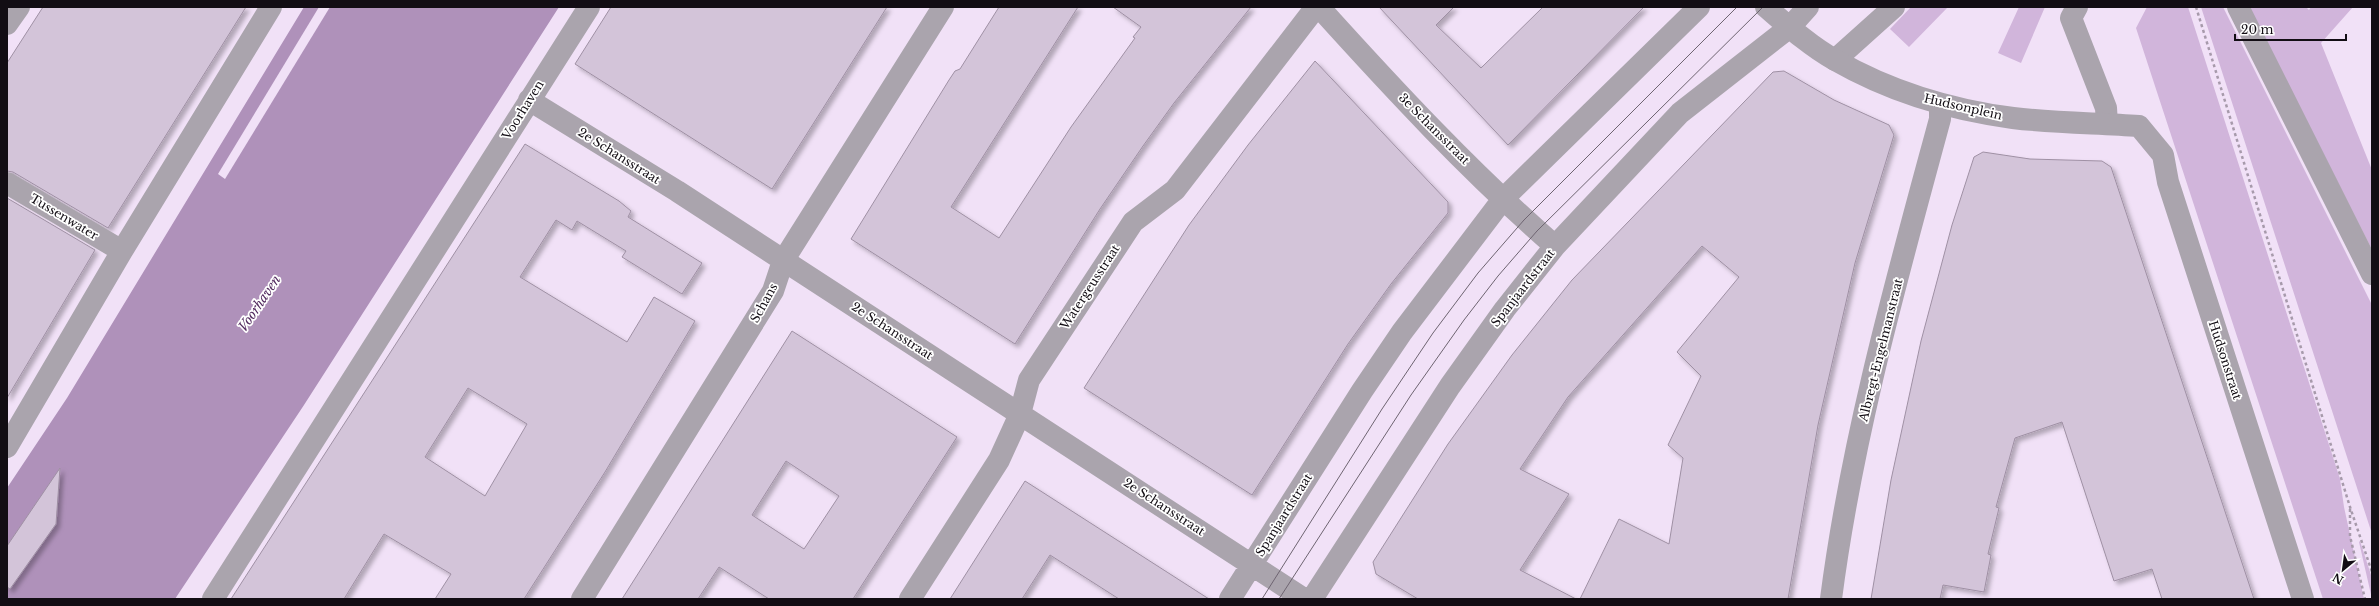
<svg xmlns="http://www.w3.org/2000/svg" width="2379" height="606" viewBox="0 0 2379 606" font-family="'Libre Baskerville',serif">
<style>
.green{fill:#d1b5db}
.water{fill:#af91ba}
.pier{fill:#f1e1f7}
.building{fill:#d3c4d9;stroke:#9f90a4;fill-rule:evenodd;filter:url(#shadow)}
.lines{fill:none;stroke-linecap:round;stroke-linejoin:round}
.path{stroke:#a79aab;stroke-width:2.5;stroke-dasharray:3 3;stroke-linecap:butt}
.pedestrian{stroke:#aaa4ad;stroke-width:22}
.minor{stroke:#aaa4ad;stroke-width:22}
.tram{stroke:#6e6471;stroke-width:1}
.labels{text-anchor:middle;stroke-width:3.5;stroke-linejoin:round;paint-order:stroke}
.street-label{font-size:12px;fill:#120d14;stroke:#fff}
.water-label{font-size:13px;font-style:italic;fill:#522a5f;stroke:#fff}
</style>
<defs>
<filter id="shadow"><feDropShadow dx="3.5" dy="3.5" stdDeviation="2" flood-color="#0004"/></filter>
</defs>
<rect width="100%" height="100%" fill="#f1e1f7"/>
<!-- green -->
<path class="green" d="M 1911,7 L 1948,7 L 1909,47 L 1890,29 Z
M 2019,7 L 2045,7 L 2021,63 L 1998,53 Z
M 2147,7 L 2188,7 L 2340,479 L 2344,507 L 2364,599 L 2323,599 L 2136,28 Z
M 2201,7 L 2223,7 L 2372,305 L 2372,534 Z
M 2249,7 L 2306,7 L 2309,10 L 2311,7 L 2353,7 L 2321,43 L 2372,170 L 2372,250 Z
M 2360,541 L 2372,578 L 2372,599 L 2359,542 Z"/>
<!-- water -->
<path class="water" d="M 304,7 L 559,7 L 304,405 L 175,599 L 7,599 L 7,488 L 67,398 Z"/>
<!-- pier -->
<path class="pier" d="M 319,7 L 330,7 L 225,179 L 218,174 Z"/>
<!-- building -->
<path class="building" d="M 43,7 L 246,7 L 108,228 L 13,172 L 7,171 L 7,63 Z
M 611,7 L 887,7 L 772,189 L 575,64 Z
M 999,7 L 1078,7 L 951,207 L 999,238 L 1071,127 L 1135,38 L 1133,37 L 1141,27 L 1113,7 L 1251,7 L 1174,103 L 1143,146 L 1100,209 L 1015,344 L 851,239 L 949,80 L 955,71 L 960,69 Z
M 1379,7 L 1454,7 L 1436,25 L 1481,68 L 1543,7 L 1644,7 L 1508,145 Z
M 1315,61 L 1448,202 L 1448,213 L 1391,284 L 1348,344 L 1252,495 L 1084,388 L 1189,225 L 1248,145 Z
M 1784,71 L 1834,100 L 1889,125 L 1894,135 L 1855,263 L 1818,425 L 1788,599 L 1580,599 L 1619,519 L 1669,544 L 1683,458 L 1668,445 L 1701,376 L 1677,352 L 1739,277 L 1702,246 L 1568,397 L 1520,469 L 1569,494 L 1520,570 L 1576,599 L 1418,599 L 1376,574 L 1373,562 L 1448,444 L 1512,355 L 1572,280 L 1773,72 Z
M 525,144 L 619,201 L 631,211 L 628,217 L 702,263 L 682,294 L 622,257 L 626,251 L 577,221 L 572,230 L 556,220 L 520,277 L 627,342 L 654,297 L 695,321 L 605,472 L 524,599 L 435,599 L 451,574 L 384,534 L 344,599 L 231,599 ZM 468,388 L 527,424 L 485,496 L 425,457 Z
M 1983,152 L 2030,159 L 2102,161 L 2111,167 L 2254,599 L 2162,599 L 2152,569 L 2114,581 L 2062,422 L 2015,438 L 1996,507 L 1999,508 L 1988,554 L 1991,555 L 1984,592 L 1943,585 L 1940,599 L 1871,599 L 1891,480 L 1921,341 L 1952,225 L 1974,157 Z
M 7,198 L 95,250 L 7,398 Z
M 792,331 L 957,437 L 853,599 L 769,599 L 719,567 L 698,599 L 622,599 ZM 786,461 L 839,496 L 804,549 L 752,515 Z
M 60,468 L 56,524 L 10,589 L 7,587 L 7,546 Z
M 1025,481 L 1209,599 L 1119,599 L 1050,555 L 1022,599 L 950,599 Z"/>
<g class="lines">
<!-- path -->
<path class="path" d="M 2196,7 L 2350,507 L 2372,572
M 2350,509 L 2350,536 L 2365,599"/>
<!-- pedestrian -->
<path class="pedestrian" d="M 2077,7 L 2071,18 L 2106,108 L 2107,124
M 2238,7 L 2372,274
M 1835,60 L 1894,7"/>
<!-- minor -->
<path class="minor" d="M 1319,7 C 1394,90 1471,173 1555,246
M 1766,7 C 1788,26 1810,46 1835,60 C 1889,91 1952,110 2013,118 C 2054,123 2097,123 2139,126 L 2163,155 L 2168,182 L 2303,599
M 7,24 L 19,7
M 529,100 L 677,191 L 1304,599
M 7,183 L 122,251
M 7,447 L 122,251 L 271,7
M 213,599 L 589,7
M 582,599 L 773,291 L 783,261 L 943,7
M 910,599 L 999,460 L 1020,414 L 1029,380 L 1133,222 L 1175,190 L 1316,7
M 1230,599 L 1362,391 L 1402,332 L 1503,199 L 1699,7
M 1312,599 L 1450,386 L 1505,309 L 1555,246 L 1680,113 L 1790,27 L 1808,7
M 1831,599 C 1852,436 1897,278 1940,119 L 1940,104"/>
<!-- tram -->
<path class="tram" d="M 1262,599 L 1382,409 L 1433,333 L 1478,273 L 1524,220 L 1737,7
M 1279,599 L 1411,395 L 1464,320 L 1498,276 L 1537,231 L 1763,7"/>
</g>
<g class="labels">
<!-- street labels -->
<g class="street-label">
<text transform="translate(1963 107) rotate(13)" y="4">Hudsonplein</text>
<text transform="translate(523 110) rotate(-58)" y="4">Voorhaven</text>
<text transform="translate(1434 129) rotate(45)" y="4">3e Schansstraat</text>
<text transform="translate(619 156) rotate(32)" y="4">2e Schansstraat</text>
<text transform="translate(64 217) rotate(31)" y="4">Tussenwater</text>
<text transform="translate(1090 287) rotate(-57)" y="4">Watergeusstraat</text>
<text transform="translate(1523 288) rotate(-52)" y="4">Spanjaardstraat</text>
<text transform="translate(764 303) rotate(-61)" y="4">Schans</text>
<text transform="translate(892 331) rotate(33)" y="4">2e Schansstraat</text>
<text transform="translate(1881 350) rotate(-76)" y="4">Albregt-Engelmanstraat</text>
<text transform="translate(2225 360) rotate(72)" y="4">Hudsonstraat</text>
<text transform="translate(1164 507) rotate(33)" y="4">2e Schansstraat</text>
<text transform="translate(1284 515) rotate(-58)" y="4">Spanjaardstraat</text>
</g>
<!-- water labels -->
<g class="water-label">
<text transform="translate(259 303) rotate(-56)" y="5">Voorhaven</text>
</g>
</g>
<!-- border -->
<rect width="2379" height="606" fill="none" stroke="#120d14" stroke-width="16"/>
<!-- north arrow -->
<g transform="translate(2343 570) rotate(209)" stroke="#ffffff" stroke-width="3" paint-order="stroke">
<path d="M0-3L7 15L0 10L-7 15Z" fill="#120d14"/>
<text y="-6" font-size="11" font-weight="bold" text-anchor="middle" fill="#120d14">N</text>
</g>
<!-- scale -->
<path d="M2235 34v6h111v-6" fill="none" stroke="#120d14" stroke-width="2"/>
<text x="2241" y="34" font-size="12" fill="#120d14" stroke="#ffffff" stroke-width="3" paint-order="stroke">20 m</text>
</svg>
